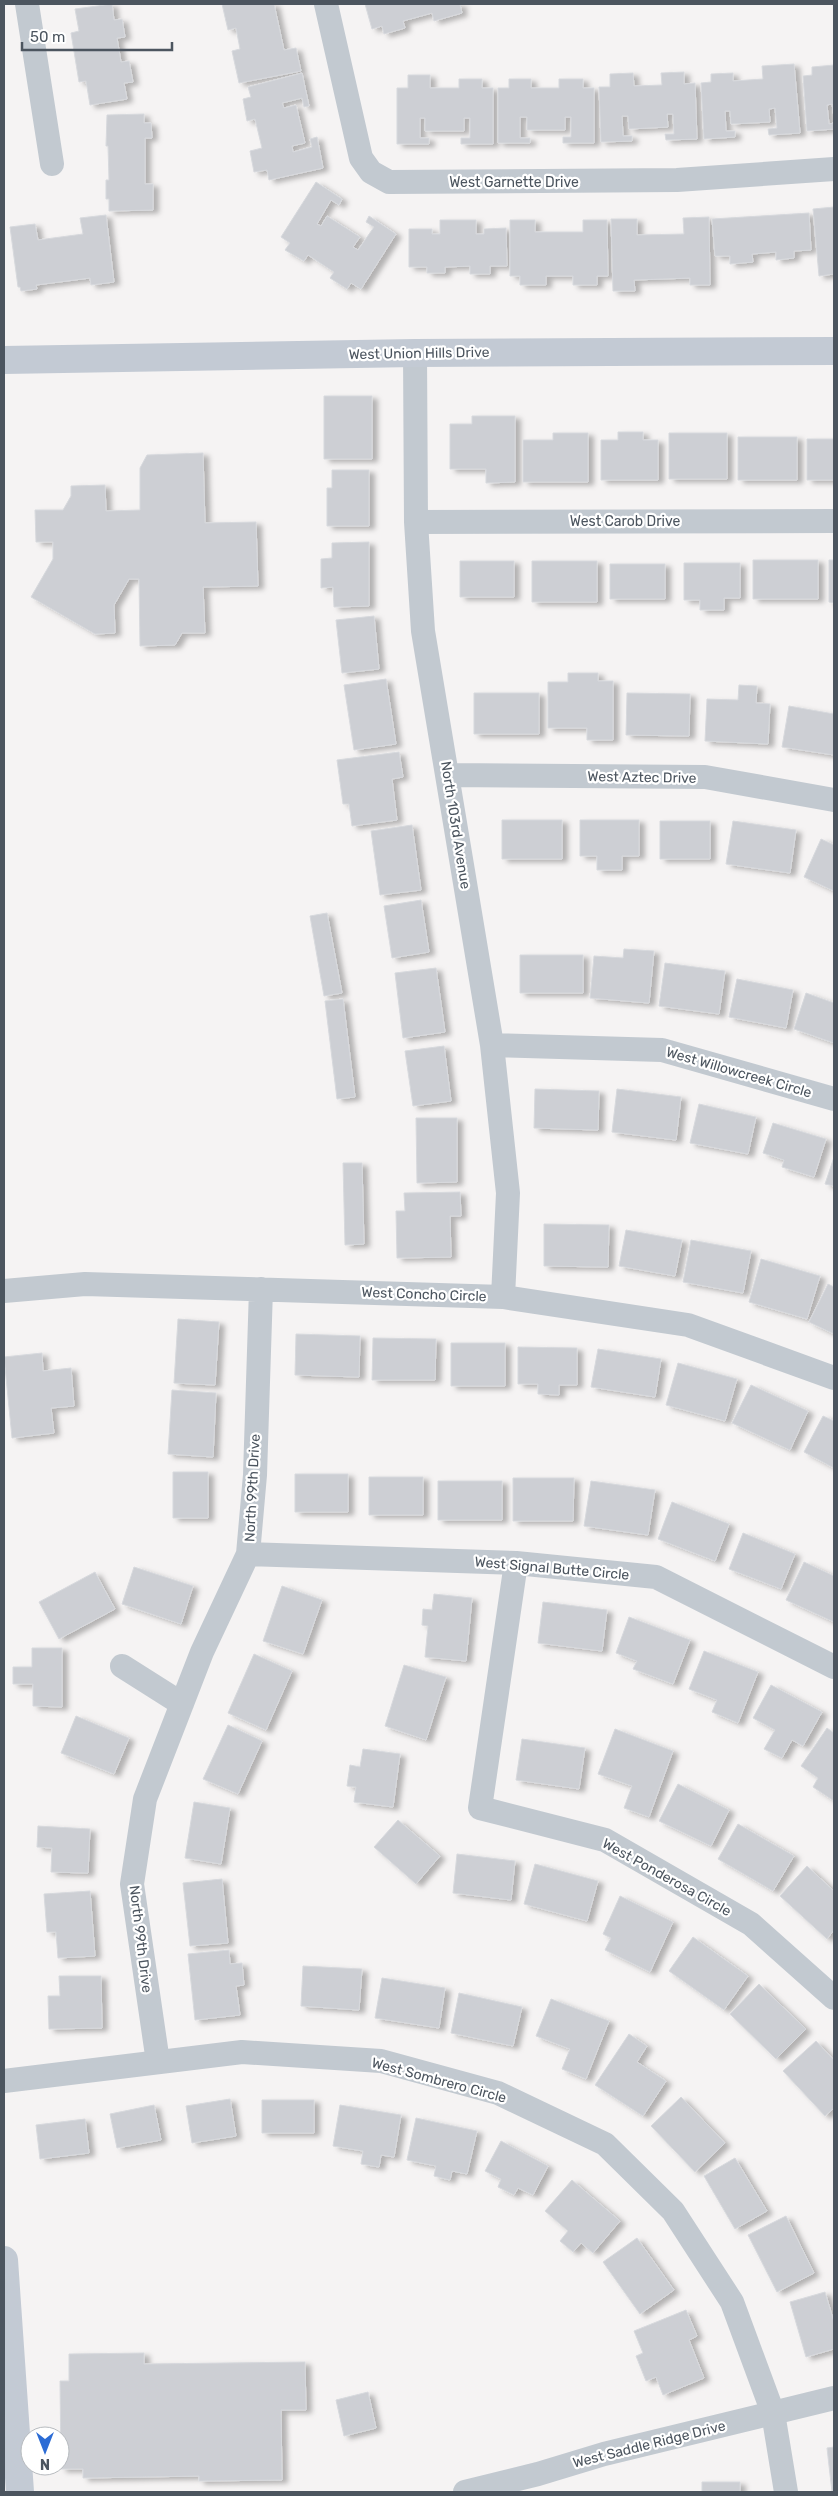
<svg xmlns="http://www.w3.org/2000/svg" width="838" height="2496" viewBox="0 0 838 2496" font-family="Rubik,sans-serif">
<style>
.building{fill:#cdcfd4;stroke:#d7d9dd;filter:url(#shadow)}
.lines{fill:none;stroke-linecap:round;stroke-linejoin:round}
.street{stroke:#c2c9d0;stroke-width:24}
.secondary{stroke:#c3cad4;stroke-width:28}
.labels{text-anchor:middle;stroke-width:4.5;stroke-linejoin:round;paint-order:stroke}
.street-label{font-size:14px;fill:#4c555f;stroke:#fff}
</style>
<defs>
<filter id="shadow"><feDropShadow dx="5.5" dy="3" stdDeviation="2.5" flood-color="#0004"/></filter>
</defs>
<rect width="100%" height="100%" fill="#f5f3f3"/>
<!-- building -->
<path class="building" d="M 112,4 L 114,20 L 122,19 L 125,37 L 117,38 L 121,62 L 129,61 L 133,82 L 124,83 L 127,99 L 90,105 L 86,81 L 79,82 L 71,33 L 79,31 L 75,9 Z
M 222,4 L 274,4 L 284,50 L 296,48 L 301,71 L 239,83 L 232,51 L 240,49 L 236,28 L 228,30 Z
M 365,4 L 463,4 L 460,5 L 462,13 L 434,21 L 432,13 L 403,21 L 405,28 L 384,34 L 382,26 L 372,29 Z
M 794,64 L 800,133 L 769,135 L 768,129 L 777,128 L 775,108 L 769,109 L 770,122 L 731,124 L 730,111 L 725,111 L 726,131 L 735,131 L 735,137 L 704,139 L 701,83 L 711,82 L 711,74 L 733,73 L 733,81 L 763,79 L 762,66 Z
M 834,65 L 834,117 L 832,104 L 827,105 L 829,124 L 834,123 L 834,129 L 807,131 L 803,76 L 812,75 L 812,67 Z
M 684,72 L 684,84 L 695,83 L 697,139 L 666,140 L 665,134 L 674,134 L 673,114 L 667,114 L 668,127 L 629,129 L 628,116 L 622,116 L 623,136 L 632,136 L 632,141 L 601,142 L 599,87 L 610,87 L 610,74 L 633,73 L 634,86 L 662,85 L 661,73 Z
M 302,73 L 309,106 L 304,107 L 302,98 L 282,103 L 284,108 L 296,105 L 305,143 L 292,146 L 293,152 L 312,147 L 310,139 L 317,137 L 323,168 L 269,180 L 267,170 L 254,172 L 250,151 L 262,148 L 255,119 L 247,121 L 243,99 L 251,97 L 248,87 Z
M 408,75 L 430,75 L 430,88 L 459,88 L 459,79 L 482,79 L 482,88 L 493,88 L 493,144 L 461,144 L 461,138 L 470,138 L 470,118 L 464,118 L 464,131 L 425,131 L 425,118 L 420,118 L 420,138 L 429,138 L 429,144 L 397,144 L 397,88 L 408,88 Z
M 509,79 L 531,79 L 531,88 L 559,88 L 559,79 L 583,79 L 583,88 L 594,88 L 594,143 L 563,143 L 563,137 L 571,137 L 571,117 L 565,117 L 565,130 L 527,130 L 527,117 L 520,117 L 520,138 L 530,138 L 530,143 L 498,143 L 498,88 L 509,88 Z
M 144,114 L 144,123 L 151,123 L 152,138 L 145,138 L 145,184 L 153,184 L 153,210 L 109,211 L 109,199 L 106,199 L 106,180 L 109,180 L 108,146 L 106,146 L 107,115 Z
M 316,182 L 342,199 L 339,205 L 331,200 L 317,224 L 321,226 L 327,216 L 360,237 L 353,247 L 358,250 L 374,227 L 366,222 L 369,216 L 396,234 L 361,289 L 351,283 L 347,289 L 330,278 L 334,272 L 308,255 L 304,261 L 285,250 L 290,243 L 281,237 Z
M 834,207 L 834,274 L 819,276 L 813,209 Z
M 809,213 L 811,250 L 794,251 L 794,258 L 776,260 L 776,252 L 752,254 L 753,262 L 730,264 L 730,256 L 715,256 L 712,219 Z
M 106,215 L 114,282 L 91,285 L 90,278 L 36,285 L 37,289 L 21,291 L 20,287 L 18,287 L 10,227 L 35,224 L 38,240 L 83,234 L 80,218 Z
M 709,217 L 710,285 L 690,285 L 690,278 L 634,280 L 635,291 L 613,291 L 611,219 L 637,219 L 637,235 L 684,234 L 683,218 Z
M 440,220 L 476,220 L 476,234 L 484,234 L 484,229 L 506,228 L 507,266 L 490,266 L 490,274 L 470,274 L 470,266 L 445,267 L 445,273 L 427,273 L 427,267 L 409,267 L 409,229 L 432,229 L 432,234 L 440,234 Z
M 510,220 L 535,220 L 535,232 L 583,232 L 583,220 L 607,220 L 608,276 L 597,276 L 597,285 L 573,285 L 573,276 L 546,276 L 546,285 L 520,285 L 520,276 L 510,276 Z
M 324,396 L 372,396 L 372,459 L 324,459 Z
M 472,416 L 515,416 L 515,482 L 486,483 L 486,469 L 450,469 L 450,424 L 472,424 Z
M 618,432 L 643,432 L 643,440 L 658,440 L 658,480 L 601,480 L 601,440 L 618,440 Z
M 553,433 L 588,433 L 588,482 L 523,482 L 523,440 L 553,440 Z
M 669,433 L 727,433 L 727,479 L 669,479 Z
M 738,437 L 797,437 L 797,480 L 738,480 Z
M 807,439 L 834,439 L 834,480 L 807,480 Z
M 203,453 L 205,523 L 256,522 L 258,586 L 203,587 L 205,633 L 182,633 L 175,645 L 140,646 L 139,579 L 129,579 L 114,605 L 115,633 L 95,634 L 31,597 L 53,559 L 53,542 L 36,542 L 35,510 L 63,510 L 71,496 L 71,486 L 105,485 L 106,511 L 140,510 L 140,468 L 147,455 Z
M 332,470 L 369,470 L 369,526 L 327,526 L 327,488 L 332,488 Z
M 369,542 L 369,606 L 334,607 L 333,587 L 321,588 L 321,559 L 332,558 L 332,543 Z
M 753,560 L 818,560 L 818,599 L 753,599 Z
M 829,560 L 834,560 L 834,603 L 829,602 Z
M 460,561 L 514,561 L 514,597 L 460,597 Z
M 532,561 L 597,561 L 597,602 L 532,602 Z
M 684,563 L 740,563 L 740,598 L 724,598 L 724,610 L 700,610 L 700,600 L 684,600 Z
M 610,564 L 665,564 L 665,599 L 610,599 Z
M 374,616 L 379,669 L 342,673 L 336,620 Z
M 568,673 L 598,673 L 598,681 L 613,681 L 613,740 L 587,740 L 587,728 L 548,728 L 548,682 L 568,682 Z
M 386,679 L 396,744 L 354,750 L 344,685 Z
M 739,685 L 757,686 L 756,703 L 770,704 L 768,744 L 705,741 L 707,699 L 738,700 Z
M 474,693 L 539,693 L 539,734 L 474,734 Z
M 627,693 L 690,694 L 689,736 L 626,735 Z
M 789,706 L 834,714 L 834,755 L 782,747 Z
M 399,752 L 403,777 L 392,779 L 397,820 L 352,826 L 349,804 L 343,804 L 337,760 Z
M 502,820 L 562,820 L 562,859 L 502,859 Z
M 580,820 L 639,820 L 639,856 L 622,856 L 622,870 L 597,870 L 597,856 L 580,856 Z
M 660,821 L 710,821 L 710,859 L 660,859 Z
M 733,821 L 796,830 L 790,873 L 726,864 Z
M 412,825 L 421,890 L 380,895 L 371,831 Z
M 821,839 L 834,845 L 834,891 L 804,877 Z
M 421,900 L 429,952 L 392,958 L 384,906 Z
M 327,913 L 342,993 L 324,996 L 310,916 Z
M 624,949 L 654,951 L 649,1003 L 590,998 L 594,956 L 623,958 Z
M 520,955 L 583,955 L 583,993 L 520,993 Z
M 665,963 L 725,971 L 719,1014 L 659,1006 Z
M 436,968 L 445,1032 L 403,1038 L 395,973 Z
M 737,979 L 793,990 L 786,1028 L 729,1017 Z
M 806,993 L 834,1003 L 834,1043 L 794,1029 Z
M 343,999 L 355,1097 L 337,1099 L 325,1001 Z
M 444,1046 L 451,1101 L 413,1106 L 405,1051 Z
M 535,1089 L 599,1091 L 598,1130 L 534,1128 Z
M 617,1089 L 681,1097 L 676,1140 L 612,1132 Z
M 699,1104 L 756,1117 L 748,1154 L 690,1143 Z
M 416,1118 L 457,1118 L 457,1182 L 417,1183 Z
M 773,1123 L 826,1139 L 814,1177 L 782,1167 L 784,1160 L 763,1153 Z
M 834,1157 L 834,1186 L 825,1184 Z
M 343,1163 L 362,1163 L 364,1244 L 345,1245 Z
M 460,1192 L 461,1216 L 450,1216 L 451,1257 L 397,1258 L 396,1211 L 405,1211 L 404,1193 Z
M 544,1224 L 609,1225 L 608,1267 L 544,1266 Z
M 626,1230 L 682,1240 L 675,1276 L 619,1266 Z
M 691,1240 L 751,1251 L 743,1293 L 683,1282 Z
M 761,1259 L 820,1276 L 807,1319 L 749,1302 Z
M 828,1284 L 834,1287 L 834,1334 L 809,1322 Z
M 178,1319 L 219,1322 L 215,1385 L 174,1383 Z
M 296,1334 L 360,1336 L 359,1377 L 295,1375 Z
M 373,1338 L 436,1339 L 435,1380 L 372,1380 Z
M 451,1343 L 505,1343 L 505,1386 L 451,1386 Z
M 518,1347 L 577,1348 L 577,1385 L 559,1385 L 559,1395 L 538,1394 L 538,1384 L 518,1384 Z
M 598,1349 L 661,1359 L 655,1397 L 591,1387 Z
M 42,1353 L 43,1371 L 71,1368 L 74,1406 L 51,1408 L 54,1433 L 12,1438 L 4,1357 Z
M 678,1363 L 737,1379 L 725,1421 L 666,1405 Z
M 751,1385 L 808,1411 L 790,1450 L 732,1423 Z
M 172,1390 L 216,1393 L 213,1457 L 168,1454 Z
M 823,1416 L 834,1421 L 834,1468 L 804,1452 Z
M 173,1472 L 208,1472 L 208,1518 L 173,1518 Z
M 295,1474 L 348,1474 L 348,1512 L 295,1512 Z
M 369,1477 L 423,1477 L 423,1515 L 369,1515 Z
M 513,1478 L 574,1478 L 573,1521 L 513,1521 Z
M 438,1481 L 502,1481 L 502,1520 L 438,1520 Z
M 591,1481 L 655,1490 L 648,1535 L 584,1526 Z
M 672,1502 L 729,1524 L 715,1561 L 658,1539 Z
M 743,1533 L 795,1554 L 781,1589 L 729,1569 Z
M 804,1562 L 834,1576 L 834,1622 L 786,1600 Z
M 134,1567 L 193,1586 L 181,1624 L 122,1604 Z
M 95,1572 L 115,1609 L 59,1639 L 39,1602 Z
M 282,1586 L 322,1600 L 303,1654 L 263,1641 Z
M 434,1594 L 472,1598 L 466,1661 L 425,1657 L 428,1626 L 422,1625 L 423,1609 L 432,1610 Z
M 543,1602 L 607,1610 L 602,1651 L 538,1643 Z
M 629,1617 L 690,1640 L 673,1684 L 633,1669 L 637,1661 L 616,1653 Z
M 32,1648 L 62,1648 L 62,1707 L 33,1706 L 33,1684 L 13,1684 L 13,1667 L 32,1667 Z
M 704,1651 L 758,1672 L 738,1723 L 712,1712 L 717,1700 L 689,1689 Z
M 254,1654 L 292,1671 L 266,1730 L 228,1713 Z
M 404,1665 L 446,1677 L 426,1740 L 385,1726 Z
M 771,1685 L 822,1712 L 803,1746 L 792,1740 L 782,1758 L 764,1749 L 775,1730 L 753,1718 Z
M 76,1716 L 129,1738 L 114,1774 L 61,1753 Z
M 228,1725 L 262,1741 L 238,1794 L 203,1779 Z
M 827,1728 L 834,1733 L 834,1801 L 813,1787 L 818,1778 L 801,1766 Z
M 615,1729 L 673,1751 L 649,1817 L 624,1808 L 632,1786 L 598,1774 Z
M 522,1739 L 585,1748 L 579,1789 L 516,1780 Z
M 363,1749 L 400,1754 L 393,1807 L 354,1802 L 356,1787 L 347,1786 L 350,1765 L 360,1767 Z
M 678,1784 L 729,1810 L 711,1846 L 659,1821 Z
M 194,1802 L 230,1808 L 221,1864 L 185,1858 Z
M 398,1820 L 440,1856 L 416,1884 L 374,1847 Z
M 738,1824 L 794,1856 L 773,1891 L 718,1859 Z
M 38,1826 L 90,1829 L 88,1873 L 51,1872 L 52,1848 L 37,1847 Z
M 457,1854 L 515,1861 L 511,1900 L 453,1893 Z
M 535,1864 L 598,1881 L 587,1921 L 524,1904 Z
M 807,1866 L 834,1891 L 834,1930 L 827,1939 L 780,1896 Z
M 222,1879 L 228,1943 L 190,1946 L 183,1883 Z
M 90,1891 L 95,1956 L 58,1958 L 56,1932 L 47,1932 L 44,1894 Z
M 620,1896 L 673,1922 L 650,1972 L 605,1950 L 611,1938 L 603,1934 Z
M 693,1937 L 748,1976 L 724,2010 L 669,1971 Z
M 229,1950 L 230,1964 L 242,1963 L 244,1985 L 236,1986 L 240,2015 L 195,2020 L 188,1954 Z
M 303,1966 L 362,1969 L 359,2010 L 301,2006 Z
M 59,1976 L 101,1976 L 102,2028 L 49,2029 L 48,1996 L 60,1996 Z
M 382,1978 L 445,1988 L 439,2028 L 375,2018 Z
M 759,1984 L 806,2029 L 776,2059 L 730,2014 Z
M 459,1993 L 522,2007 L 513,2046 L 451,2033 Z
M 551,1999 L 609,2021 L 586,2079 L 562,2069 L 570,2049 L 536,2036 Z
M 629,2034 L 647,2046 L 637,2062 L 666,2081 L 643,2116 L 595,2085 Z
M 816,2041 L 834,2060 L 834,2108 L 825,2116 L 783,2071 Z
M 681,2097 L 725,2143 L 695,2172 L 651,2126 Z
M 230,2099 L 236,2136 L 192,2143 L 186,2106 Z
M 262,2100 L 314,2100 L 314,2133 L 262,2133 Z
M 154,2105 L 161,2140 L 117,2148 L 110,2114 Z
M 340,2105 L 401,2115 L 394,2157 L 381,2155 L 379,2167 L 361,2164 L 363,2151 L 333,2146 Z
M 416,2118 L 477,2131 L 467,2174 L 452,2171 L 450,2180 L 434,2176 L 436,2166 L 407,2160 Z
M 85,2119 L 89,2153 L 40,2159 L 36,2125 Z
M 501,2141 L 548,2166 L 533,2195 L 518,2188 L 514,2195 L 498,2187 L 501,2179 L 485,2171 Z
M 735,2158 L 767,2211 L 735,2229 L 704,2176 Z
M 572,2180 L 620,2221 L 593,2253 L 581,2243 L 573,2252 L 560,2241 L 568,2231 L 545,2211 Z
M 786,2216 L 814,2273 L 777,2292 L 748,2235 Z
M 637,2238 L 674,2290 L 640,2314 L 603,2262 Z
M 825,2292 L 834,2322 L 834,2349 L 806,2357 L 790,2302 Z
M 686,2310 L 697,2336 L 689,2340 L 704,2378 L 663,2395 L 656,2377 L 646,2381 L 636,2356 L 643,2353 L 634,2331 Z
M 144,2353 L 144,2364 L 305,2362 L 306,2410 L 281,2410 L 282,2480 L 199,2481 L 199,2476 L 83,2478 L 83,2469 L 61,2469 L 60,2381 L 69,2381 L 69,2354 Z
M 368,2392 L 376,2428 L 344,2436 L 336,2400 Z
M 834,2447 L 834,2492 L 832,2492 L 827,2448 Z
M 702,2482 L 740,2482 L 740,2492 L 702,2492 Z"/>
<g class="lines">
<!-- street -->
<path class="street" d="M 27,4 L 52,164
M 326,4 L 361,158 L 371,172 L 389,182 L 677,180 L 834,169
M 415,353 L 416,522 L 423,631 L 492,1045 L 508,1193 L 503,1297
M 416,522 L 834,521
M 448,775 L 705,777 L 834,800
M 492,1045 L 662,1050 L 834,1099
M 4,1291 L 85,1284 L 503,1297 L 688,1325 L 834,1378
M 248,1554 L 516,1563 L 656,1577 L 834,1667
M 516,1563 L 480,1808 L 605,1840 L 751,1924 L 834,1998
M 122,1666 L 182,1704
M 158,2062 L 132,1884 L 145,1799 L 202,1652 L 248,1554 L 255,1475 L 261,1289
M 4,2081 L 242,2052 L 381,2061 L 498,2093 L 605,2144 L 673,2211 L 732,2302 L 773,2413 L 786,2492
M 465,2492 L 538,2474 L 604,2454 L 834,2398"/>
<!-- secondary -->
<path class="secondary" d="M 4,360 L 415,353 L 834,351
M 4,2260 L 20,2492"/>
</g>
<g class="labels">
<!-- street labels -->
<g class="street-label">
<text x="514" y="187">West Garnette Drive</text>
<text transform="translate(419 353) rotate(-1)" y="5">West Union Hills Drive</text>
<text x="625" y="526">West Carob Drive</text>
<text transform="translate(642 777) rotate(1)" y="5">West Aztec Drive</text>
<text transform="translate(456 825) rotate(81)" y="5">North 103rd Avenue</text>
<text transform="translate(739 1072) rotate(16)" y="5">West Willowcreek Circle</text>
<text transform="translate(424 1294) rotate(2)" y="5">West Concho Circle</text>
<text transform="translate(252 1488) rotate(-87)" y="5">North 99th Drive</text>
<text transform="translate(552 1568) rotate(5)" y="5">West Signal Butte Circle</text>
<text transform="translate(667 1877) rotate(29)" y="5">West Ponderosa Circle</text>
<text transform="translate(141 1939) rotate(83)" y="5">North 99th Drive</text>
<text transform="translate(439 2080) rotate(15)" y="5">West Sombrero Circle</text>
<text transform="translate(649 2444) rotate(-14)" y="5">West Saddle Ridge Drive</text>
</g>
</g>
<!-- border -->
<rect width="838" height="2496" fill="none" stroke="#4c555f" stroke-width="10"/>
<!-- north arrow -->
<g transform="translate(45 2451) rotate(180)"><circle r="24" fill="#ffffff" stroke="#b7bbbf"/>
<path d="M0-4L9 19L0 12L-9 19Z" fill="#2c6cd5"/>
<text y="-8" font-size="14" font-weight="bold" text-anchor="middle" fill="#4c555f">N</text>
</g>
<!-- scale -->
<path d="M22 42v8h150v-8" fill="none" stroke="#4c555f" stroke-width="2.5"/>
<text x="30" y="42" font-size="15" fill="#4c555f" stroke="#ffffff" stroke-width="4" paint-order="stroke">50 m</text>
</svg>
